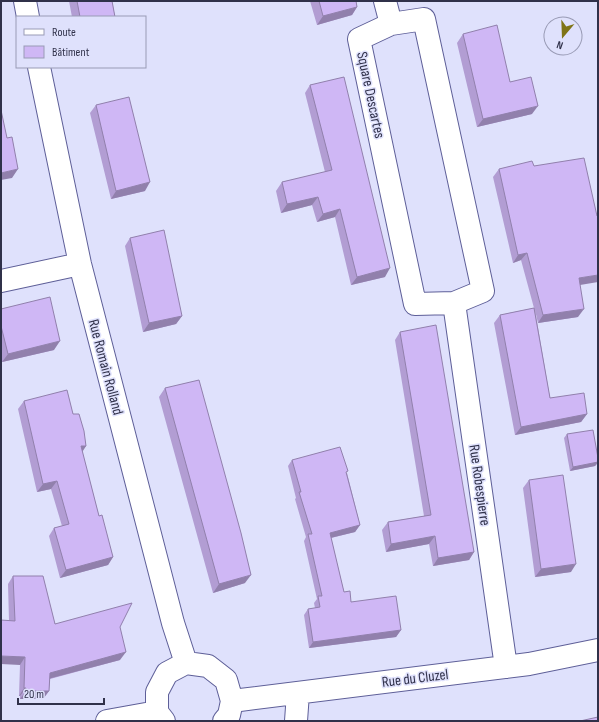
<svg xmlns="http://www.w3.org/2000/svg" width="599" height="722" viewBox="0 0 599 722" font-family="'Sofia Sans Condensed',sans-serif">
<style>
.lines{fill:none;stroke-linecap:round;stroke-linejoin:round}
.minor-casing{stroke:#5e5f98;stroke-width:24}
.minor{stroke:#fff;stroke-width:22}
.wall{fill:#b29dd3}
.shaded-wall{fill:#9180ac}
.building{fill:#cfb7f5;stroke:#9180ac}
.labels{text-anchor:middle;stroke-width:3;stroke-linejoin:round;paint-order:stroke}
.street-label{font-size:15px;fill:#30314a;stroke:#dfe1fc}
</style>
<rect width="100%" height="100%" fill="#dfe1fc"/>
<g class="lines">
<defs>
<path id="minor" d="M 25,1 L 28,17
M 385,1 L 391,24
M 424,19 L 483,291 L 454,303 L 415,304 L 359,39 L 391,24 Z
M 39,67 L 80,264 L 173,623 L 186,663
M 1,281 L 80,264
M 454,303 L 506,667
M 232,701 L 529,664 L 598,650
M 107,721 L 157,712
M 164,721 L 157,712 L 157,692 L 167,673 L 186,663 L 208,666 L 226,680 L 232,701 L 229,715 L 224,721
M 296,721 L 298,693"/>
</defs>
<!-- minor casing -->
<use href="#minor" class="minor-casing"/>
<!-- minor -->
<use href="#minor" class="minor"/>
</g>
<!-- wall -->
<path class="wall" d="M 69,1 L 112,1 L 115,17 L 72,17 Z
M 310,1 L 356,1 L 357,7 L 352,15 L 317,25 Z
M 463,34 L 510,82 L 532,114 L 477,127 L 457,43 Z
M 310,85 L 385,277 L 351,285 L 335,217 L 317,222 L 312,205 L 281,213 L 276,191 L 282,182 L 325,172 L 305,93 Z
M 96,105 L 145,191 L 111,199 L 90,113 Z
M 534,166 L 580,285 L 578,317 L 538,323 L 535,310 L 550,398 L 587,414 L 581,422 L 515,435 L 494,323 L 500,315 L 534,308 L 521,260 L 513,263 L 493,177 L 499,169 Z
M 130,238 L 182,316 L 176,324 L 143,332 L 125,246 Z
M 1,309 L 54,350 L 2,362 L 1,359 Z
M 400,332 L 474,552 L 469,560 L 433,566 L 429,544 L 386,552 L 382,530 L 388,522 L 424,516 L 395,340 Z
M 165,388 L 245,583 L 213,593 L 159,397 Z
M 24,401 L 73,414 L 86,446 L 82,451 L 99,516 L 113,557 L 108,565 L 60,578 L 49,536 L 54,528 L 62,526 L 51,489 L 37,492 L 18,409 Z
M 567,434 L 598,458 L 598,463 L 595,466 L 570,471 L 564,438 Z
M 292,460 L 347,473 L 360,525 L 355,532 L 331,538 L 344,592 L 351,602 L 401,630 L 396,637 L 309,648 L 304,615 L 308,609 L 315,608 L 314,603 L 317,599 L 304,541 L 306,537 L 295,499 L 296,498 L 288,466 Z
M 529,480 L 571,572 L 535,577 L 523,488 Z
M 13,576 L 55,624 L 120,627 L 120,660 L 50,679 L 49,691 L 43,699 L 20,699 L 20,696 L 19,696 L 20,665 L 9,621 L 8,584 Z"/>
<!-- shaded-wall -->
<path class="shaded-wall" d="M 357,7 L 352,15 L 317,25 L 323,16 Z
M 538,106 L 532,114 L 477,127 L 483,119 Z
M 18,169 L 12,178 L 1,180 L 1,173 Z
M 150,182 L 145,191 L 111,199 L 116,191 Z
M 318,197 L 312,205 L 281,213 L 287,204 Z
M 340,209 L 335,217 L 317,222 L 323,214 Z
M 527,253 L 521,260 L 513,263 L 518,255 Z
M 390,268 L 385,277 L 351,285 L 357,277 Z
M 598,275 L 598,282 L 574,286 L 579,278 Z
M 584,309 L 578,317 L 538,323 L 543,315 Z
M 182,316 L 176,324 L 143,332 L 149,323 Z
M 60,341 L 54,350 L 2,362 L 8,354 Z
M 587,414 L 581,422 L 515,435 L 521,427 Z
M 81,446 L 86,446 L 81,454 Z
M 598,462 L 595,466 L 570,471 L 573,467 Z
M 57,481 L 51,489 L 37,492 L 43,484 Z
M 360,525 L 355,532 L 326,539 L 330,533 Z
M 435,536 L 429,544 L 386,552 L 391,544 Z
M 474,552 L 469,560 L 433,566 L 438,558 Z
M 113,557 L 108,565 L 60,578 L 66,570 Z
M 576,564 L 571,572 L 535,577 L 541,569 Z
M 251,575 L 245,583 L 213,593 L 219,584 Z
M 401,630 L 396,637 L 309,648 L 313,642 Z
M 126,652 L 120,660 L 44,680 L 50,673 Z
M 1,656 L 25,657 L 20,665 L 1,664 Z
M 24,688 L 26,688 L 20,696 L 19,696 Z
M 26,691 L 49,691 L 43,699 L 20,699 Z"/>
<!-- building -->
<path class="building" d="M 77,1 L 112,1 L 115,17 L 80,17 Z
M 319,1 L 356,1 L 357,7 L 323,16 Z
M 497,25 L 510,82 L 531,77 L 538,106 L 483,119 L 463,34 Z
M 344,77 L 390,268 L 357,277 L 340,209 L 323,214 L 318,197 L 287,204 L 282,182 L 332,170 L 310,85 Z
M 129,97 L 150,182 L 116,191 L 96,105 Z
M 1,110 L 7,138 L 12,137 L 18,169 L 1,173 Z
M 584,158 L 597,216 L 598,216 L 598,275 L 579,278 L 584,309 L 543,315 L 527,253 L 518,255 L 499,169 L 532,161 L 534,166 Z
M 164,230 L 182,316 L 149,323 L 130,238 Z
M 50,297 L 60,341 L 8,354 L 1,326 L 1,309 Z
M 534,308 L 550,398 L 584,393 L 587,414 L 521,427 L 500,315 Z
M 436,325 L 474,552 L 438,558 L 435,536 L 391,544 L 388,522 L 431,515 L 400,332 Z
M 199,380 L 241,533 L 251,575 L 219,584 L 165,388 Z
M 67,390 L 73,414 L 79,414 L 84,431 L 86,446 L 81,446 L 99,516 L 102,515 L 113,557 L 66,570 L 54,528 L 69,524 L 57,481 L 43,484 L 24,401 Z
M 593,430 L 598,458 L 598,462 L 573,467 L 567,434 Z
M 340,447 L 348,471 L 346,472 L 360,525 L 330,533 L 344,592 L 350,591 L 351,602 L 396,596 L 401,630 L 313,642 L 308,609 L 320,607 L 318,596 L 322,596 L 308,534 L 312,534 L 299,492 L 301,492 L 292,460 Z
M 563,475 L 576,564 L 541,569 L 529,480 Z
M 13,576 L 43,576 L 55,624 L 132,603 L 120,627 L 126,652 L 50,673 L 49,691 L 26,691 L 26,688 L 24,688 L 25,657 L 1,656 L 1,620 L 15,621 Z
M 598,717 L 598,721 L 580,721 Z"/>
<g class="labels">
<!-- street labels -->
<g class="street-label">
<text transform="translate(371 95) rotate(78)" y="5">Square Descartes</text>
<text transform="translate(106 367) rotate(75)" y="5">Rue Romain Rolland</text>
<text transform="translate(480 485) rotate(82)" y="5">Rue Robespierre</text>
<text transform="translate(415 678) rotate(-7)" y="5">Rue du Cluzel</text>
</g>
</g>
<!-- border -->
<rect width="599" height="722" fill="none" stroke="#30314a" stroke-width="4"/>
<!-- legend -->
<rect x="16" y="16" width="130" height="52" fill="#dfe1fc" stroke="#999bb5"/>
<rect x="24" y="29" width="20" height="6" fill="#ffffff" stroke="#999bb5"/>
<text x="52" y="36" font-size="12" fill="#30314a">Route</text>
<rect x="24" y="46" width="20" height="12" fill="#cfb7f5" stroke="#999bb5"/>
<text x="52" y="56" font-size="12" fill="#30314a">Bâtiment</text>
<!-- north arrow -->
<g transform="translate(563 36) rotate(199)"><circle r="19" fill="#dfe1fc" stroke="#999bb5"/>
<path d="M0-3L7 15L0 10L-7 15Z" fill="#7f7416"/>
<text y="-6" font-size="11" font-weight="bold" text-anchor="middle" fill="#30314a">N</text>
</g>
<!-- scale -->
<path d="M18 698v6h86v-6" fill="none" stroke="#30314a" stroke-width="2"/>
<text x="24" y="698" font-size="12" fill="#30314a" stroke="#dfe1fc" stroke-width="3" paint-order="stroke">20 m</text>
</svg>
